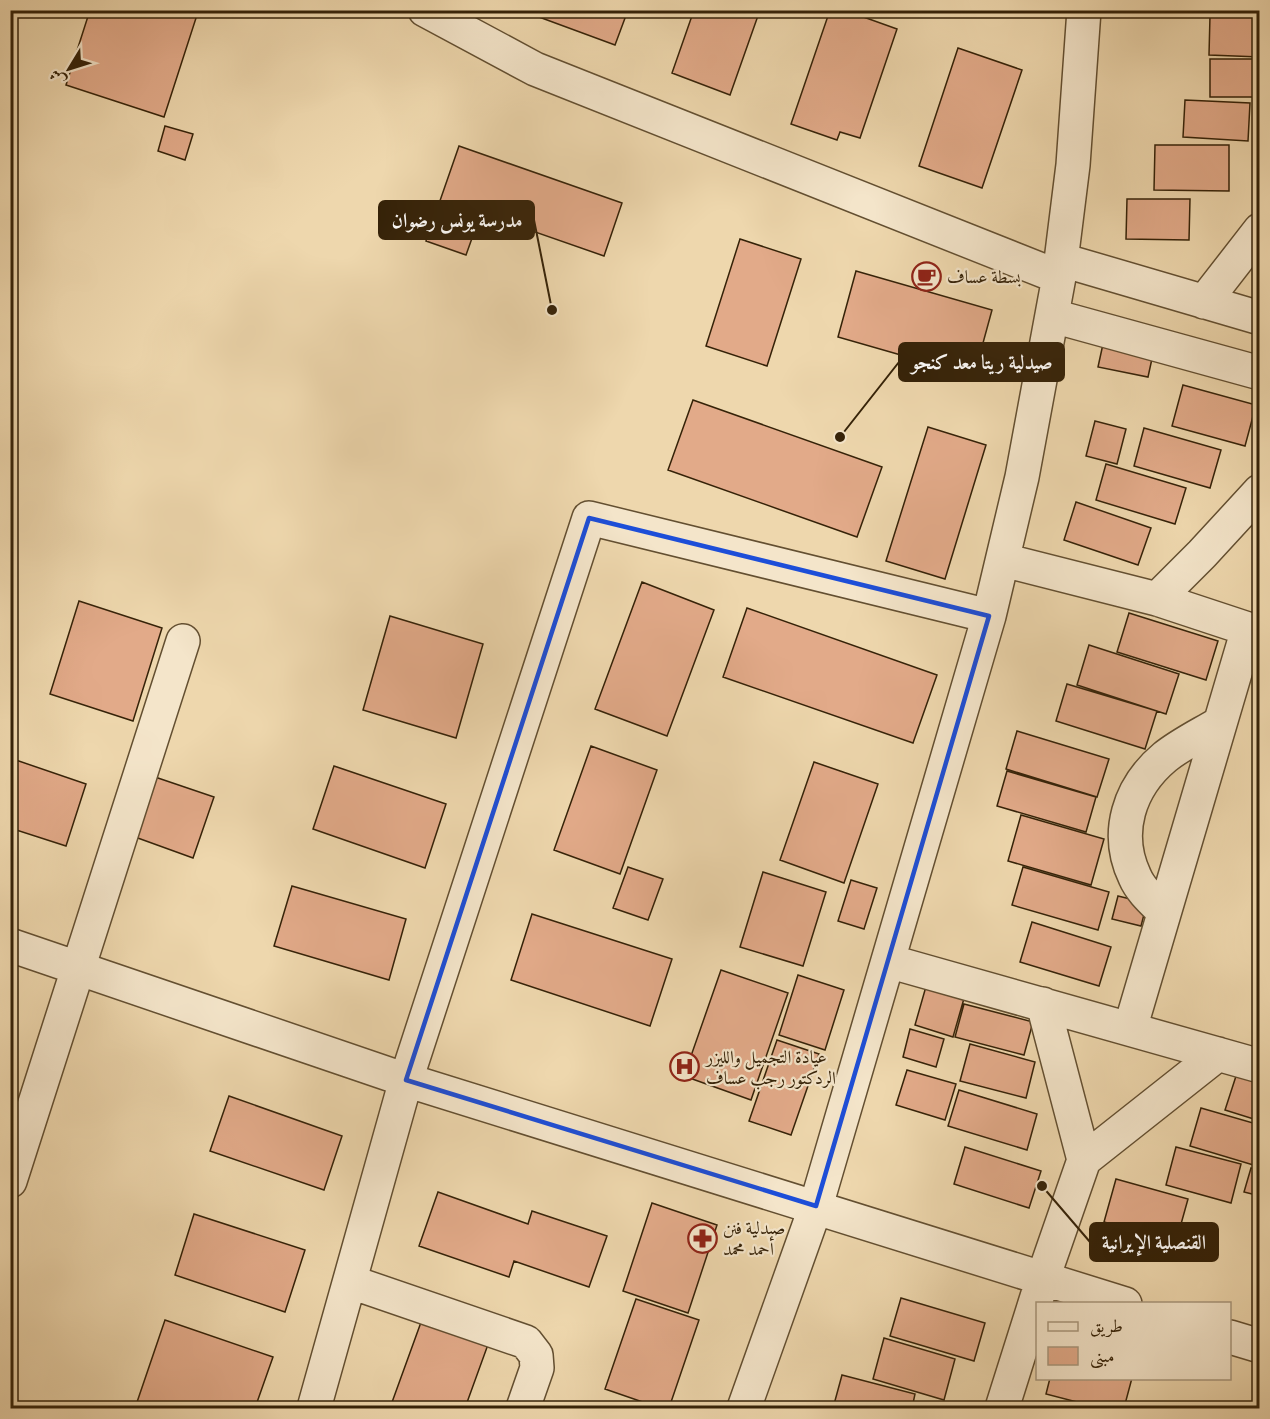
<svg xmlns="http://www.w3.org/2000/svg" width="1270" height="1419" viewBox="0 0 1270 1419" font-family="Vollkorn,Amiri,serif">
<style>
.building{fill:#e2aa89;stroke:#352208;stroke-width:1.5}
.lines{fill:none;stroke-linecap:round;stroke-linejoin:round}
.minor-casing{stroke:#634f31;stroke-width:36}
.minor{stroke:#f4e5ca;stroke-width:33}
.marked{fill:none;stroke:#1d4ed8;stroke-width:4.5;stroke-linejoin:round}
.labels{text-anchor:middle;stroke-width:4.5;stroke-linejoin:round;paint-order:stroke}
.poi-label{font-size:18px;fill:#352208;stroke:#f4e5ca;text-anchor:start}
.leader{fill:none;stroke:#352208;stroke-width:2}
.callout-dot{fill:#352208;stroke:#f4e5ca;stroke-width:2}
.callout{fill:#352208;stroke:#352208;stroke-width:2}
.callout-label{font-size:20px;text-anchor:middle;font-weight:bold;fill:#fff}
</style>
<rect width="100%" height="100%" fill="#eed7ad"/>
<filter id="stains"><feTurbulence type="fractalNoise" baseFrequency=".00333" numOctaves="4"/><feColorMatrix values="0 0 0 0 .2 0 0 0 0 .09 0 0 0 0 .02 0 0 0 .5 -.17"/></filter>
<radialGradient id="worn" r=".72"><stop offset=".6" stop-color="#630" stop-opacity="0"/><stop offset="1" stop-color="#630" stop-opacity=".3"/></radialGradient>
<!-- building -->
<path class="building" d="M 90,10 L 184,10 L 197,15 L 164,117 L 66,85 Z
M 520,10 L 628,10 L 615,45 Z
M 694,10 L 760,10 L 730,95 L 672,73 Z
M 830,10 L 844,10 L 897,29 L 860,138 L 840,132 L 837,140 L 791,124 Z
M 1210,16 L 1260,17 L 1260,57 L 1209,55 Z
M 958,48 L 1022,70 L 982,188 L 919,166 Z
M 1210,59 L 1260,59 L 1260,97 L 1210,97 Z
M 1185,100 L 1250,103 L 1248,141 L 1183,137 Z
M 165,126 L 193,134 L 185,160 L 158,151 Z
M 1155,145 L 1229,145 L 1229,191 L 1154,190 Z
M 459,146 L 622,203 L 604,256 L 481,213 L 466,255 L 426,241 Z
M 1127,199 L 1190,199 L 1189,240 L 1126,239 Z
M 740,239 L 801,259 L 767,366 L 706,346 Z
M 856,271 L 992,310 L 974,376 L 838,337 Z
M 1103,344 L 1153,354 L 1148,377 L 1098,367 Z
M 1183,385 L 1256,405 L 1245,446 L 1172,426 Z
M 693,400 L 882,467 L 857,537 L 668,470 Z
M 1095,421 L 1126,429 L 1117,464 L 1086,456 Z
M 928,427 L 986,445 L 945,579 L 886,561 Z
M 1144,428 L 1221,450 L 1210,488 L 1134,466 Z
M 1106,464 L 1186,488 L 1175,524 L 1096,500 Z
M 1076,502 L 1151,528 L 1138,565 L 1064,540 Z
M 642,582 L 714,610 L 667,736 L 595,709 Z
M 79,601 L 162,628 L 133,721 L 50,694 Z
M 747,608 L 937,675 L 913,743 L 723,677 Z
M 1129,613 L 1218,641 L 1206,680 L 1117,652 Z
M 390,616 L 483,644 L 456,738 L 363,710 Z
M 1089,645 L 1179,674 L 1166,714 L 1077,685 Z
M 1067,684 L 1157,711 L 1145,749 L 1056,721 Z
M 1017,731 L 1109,759 L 1097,797 L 1006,769 Z
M 591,746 L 657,770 L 620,874 L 554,850 Z
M 10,758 L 86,784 L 66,846 L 10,828 Z
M 814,762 L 878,784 L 844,883 L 780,860 Z
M 334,766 L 446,804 L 425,868 L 313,829 Z
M 1007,771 L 1096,797 L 1086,832 L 997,806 Z
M 155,777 L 214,797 L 193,858 L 135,837 Z
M 1021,815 L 1104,839 L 1091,885 L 1008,861 Z
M 628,867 L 663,879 L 648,920 L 613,908 Z
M 1023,867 L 1109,892 L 1098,930 L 1012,905 Z
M 763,872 L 826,892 L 803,966 L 740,947 Z
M 851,880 L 877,888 L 864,929 L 838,921 Z
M 292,886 L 406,919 L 389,980 L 274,946 Z
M 1118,896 L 1147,903 L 1141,926 L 1112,919 Z
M 532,914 L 672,959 L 650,1026 L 511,980 Z
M 1032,922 L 1111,947 L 1099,986 L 1020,962 Z
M 721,970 L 788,993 L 751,1100 L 684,1076 Z
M 798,975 L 844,990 L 825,1050 L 779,1035 Z
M 929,976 L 967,988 L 953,1037 L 915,1025 Z
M 964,1004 L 1033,1022 L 1024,1055 L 955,1037 Z
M 910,1029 L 944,1039 L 936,1067 L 903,1057 Z
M 777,1040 L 819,1054 L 791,1135 L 749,1121 Z
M 970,1044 L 1035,1062 L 1026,1098 L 960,1081 Z
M 907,1070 L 956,1084 L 945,1120 L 896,1105 Z
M 1238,1070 L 1260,1076 L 1260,1121 L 1225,1110 Z
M 959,1090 L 1037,1114 L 1027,1150 L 948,1126 Z
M 229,1096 L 342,1136 L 324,1190 L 210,1151 Z
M 1201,1108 L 1260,1125 L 1260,1167 L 1190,1146 Z
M 965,1147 L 1041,1171 L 1029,1208 L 954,1184 Z
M 1176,1147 L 1241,1164 L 1231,1203 L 1166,1185 Z
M 1251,1168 L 1260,1171 L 1260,1196 L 1244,1192 Z
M 1116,1179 L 1188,1199 L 1176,1242 L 1104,1222 Z
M 438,1192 L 528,1224 L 532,1211 L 607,1236 L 589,1287 L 514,1261 L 509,1277 L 419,1246 Z
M 652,1203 L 717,1225 L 688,1313 L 623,1291 Z
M 194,1214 L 305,1250 L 285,1312 L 175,1275 Z
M 901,1298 L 985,1323 L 974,1361 L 890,1336 Z
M 636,1299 L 699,1320 L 669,1408 L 660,1408 L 605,1389 Z
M 424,1314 L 490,1339 L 465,1408 L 401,1408 L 391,1405 Z
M 165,1320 L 273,1357 L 255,1408 L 135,1408 Z
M 884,1338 L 955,1359 L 944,1400 L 873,1379 Z
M 842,1375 L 915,1394 L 912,1408 L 833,1408 Z
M 1050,1378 L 1132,1378 L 1124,1408 L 1100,1408 L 1046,1394 Z
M 1066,1402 L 1092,1408 L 1065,1408 Z"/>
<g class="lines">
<defs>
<path id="minor" d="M 425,10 L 535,69 L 1059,277
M 1062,260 L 1260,318
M 1204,302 L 1260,230
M 1053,316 L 1260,373
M 1003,560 L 1157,599 L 1260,633
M 1157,599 L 1202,554 L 1260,491
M 1164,912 C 1153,901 1141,891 1135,877 C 1114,833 1129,787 1165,757 C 1181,744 1202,734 1220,723
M 10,945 L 406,1080 L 1125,1304
M 888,961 L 1260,1066
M 1043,1004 L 1084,1160
M 1130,1029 L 1248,629
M 10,1181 L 183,641
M 351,1282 L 526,1342 L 536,1355 L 537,1368 L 523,1408
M 1230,1337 L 1260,1346
M 314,1408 L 406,1080 L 589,518 L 989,616
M 744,1408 L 816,1206 L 989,616 L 1022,477 L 1059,277 L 1073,165 L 1084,10
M 1002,1408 L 1043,1278 L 1084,1160 L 1218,1054"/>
</defs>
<!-- minor casing -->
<use href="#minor" class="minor-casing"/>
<!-- minor -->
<use href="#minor" class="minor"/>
</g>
<!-- marked area -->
<path class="marked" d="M 589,518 L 989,616 L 816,1206 L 406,1080 Z"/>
<!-- icons -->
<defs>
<symbol id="cafe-ring" viewBox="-11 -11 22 22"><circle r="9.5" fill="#f4e5ca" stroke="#8f2418" stroke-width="1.5"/><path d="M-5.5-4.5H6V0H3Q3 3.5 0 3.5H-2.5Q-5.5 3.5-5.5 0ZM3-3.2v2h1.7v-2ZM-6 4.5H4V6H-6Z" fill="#8f2418"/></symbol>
<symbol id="hospital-ring" viewBox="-11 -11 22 22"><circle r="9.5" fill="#f4e5ca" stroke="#8f2418" stroke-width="1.5"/><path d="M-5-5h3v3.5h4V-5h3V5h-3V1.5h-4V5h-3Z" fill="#8f2418"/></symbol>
<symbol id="pharmacy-ring" viewBox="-11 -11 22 22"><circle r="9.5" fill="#f4e5ca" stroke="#8f2418" stroke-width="1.5"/><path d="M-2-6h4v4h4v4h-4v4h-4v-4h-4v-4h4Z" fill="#8f2418"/></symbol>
</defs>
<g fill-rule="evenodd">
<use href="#cafe-ring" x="910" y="260" width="33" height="33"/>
<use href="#hospital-ring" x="668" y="1050" width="33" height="33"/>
<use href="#pharmacy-ring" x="686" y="1222" width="33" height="33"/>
</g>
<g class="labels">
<!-- poi labels -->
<g class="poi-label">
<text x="947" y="283">بسطة عساف</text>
<text x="706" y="1063">عيادة التجميل والليزر<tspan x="706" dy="21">الردكتور رجب عساف</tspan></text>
<text x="723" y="1234">صيدلية فنن<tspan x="723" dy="21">أحمد محمد</tspan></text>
</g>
</g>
<!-- callouts -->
<path class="leader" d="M552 310L534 220M840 437L899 362M1042 1186L1090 1242"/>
<g class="callout-dot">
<circle cx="552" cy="310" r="6"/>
<circle cx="840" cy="437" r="6"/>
<circle cx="1042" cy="1186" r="6"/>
</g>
<g class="callout">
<rect x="379" y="201" width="155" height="38" rx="6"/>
<rect x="899" y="343" width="165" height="38" rx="6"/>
<rect x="1090" y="1223" width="128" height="38" rx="6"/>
</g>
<g class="callout-label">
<text x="457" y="227">مدرسة يونس رضوان</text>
<text x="982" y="369">صيدلية ريتا معد كنجو</text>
<text x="1154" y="1249">القنصلية الإيرانية</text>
</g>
<!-- margin -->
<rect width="1270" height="1419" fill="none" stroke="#eed7ad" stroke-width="36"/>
<rect x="12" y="12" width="1246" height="1395" fill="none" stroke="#352208" stroke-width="3"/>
<rect x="18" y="18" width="1234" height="1383" fill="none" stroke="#352208" stroke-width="1.5"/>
<!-- legend -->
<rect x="1036" y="1302" width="195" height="78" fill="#f4e5ca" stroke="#a8977c" stroke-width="1.5"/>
<rect x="1048" y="1322" width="30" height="9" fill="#f4e5ca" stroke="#a8977c" stroke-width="1.5"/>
<text x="1090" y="1332" font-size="18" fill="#352208">طريق</text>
<rect x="1048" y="1347" width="30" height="18" fill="#e2aa89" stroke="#a8977c" stroke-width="1.5"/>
<text x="1090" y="1362" font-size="18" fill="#352208">مبنى</text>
<!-- north arrow -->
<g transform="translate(69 69) rotate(232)" stroke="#f4e5ca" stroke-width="4.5" paint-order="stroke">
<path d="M0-4.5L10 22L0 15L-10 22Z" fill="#352208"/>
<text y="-9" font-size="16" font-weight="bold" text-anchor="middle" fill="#352208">ش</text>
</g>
<rect width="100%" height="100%" filter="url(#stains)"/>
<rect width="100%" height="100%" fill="url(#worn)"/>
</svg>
